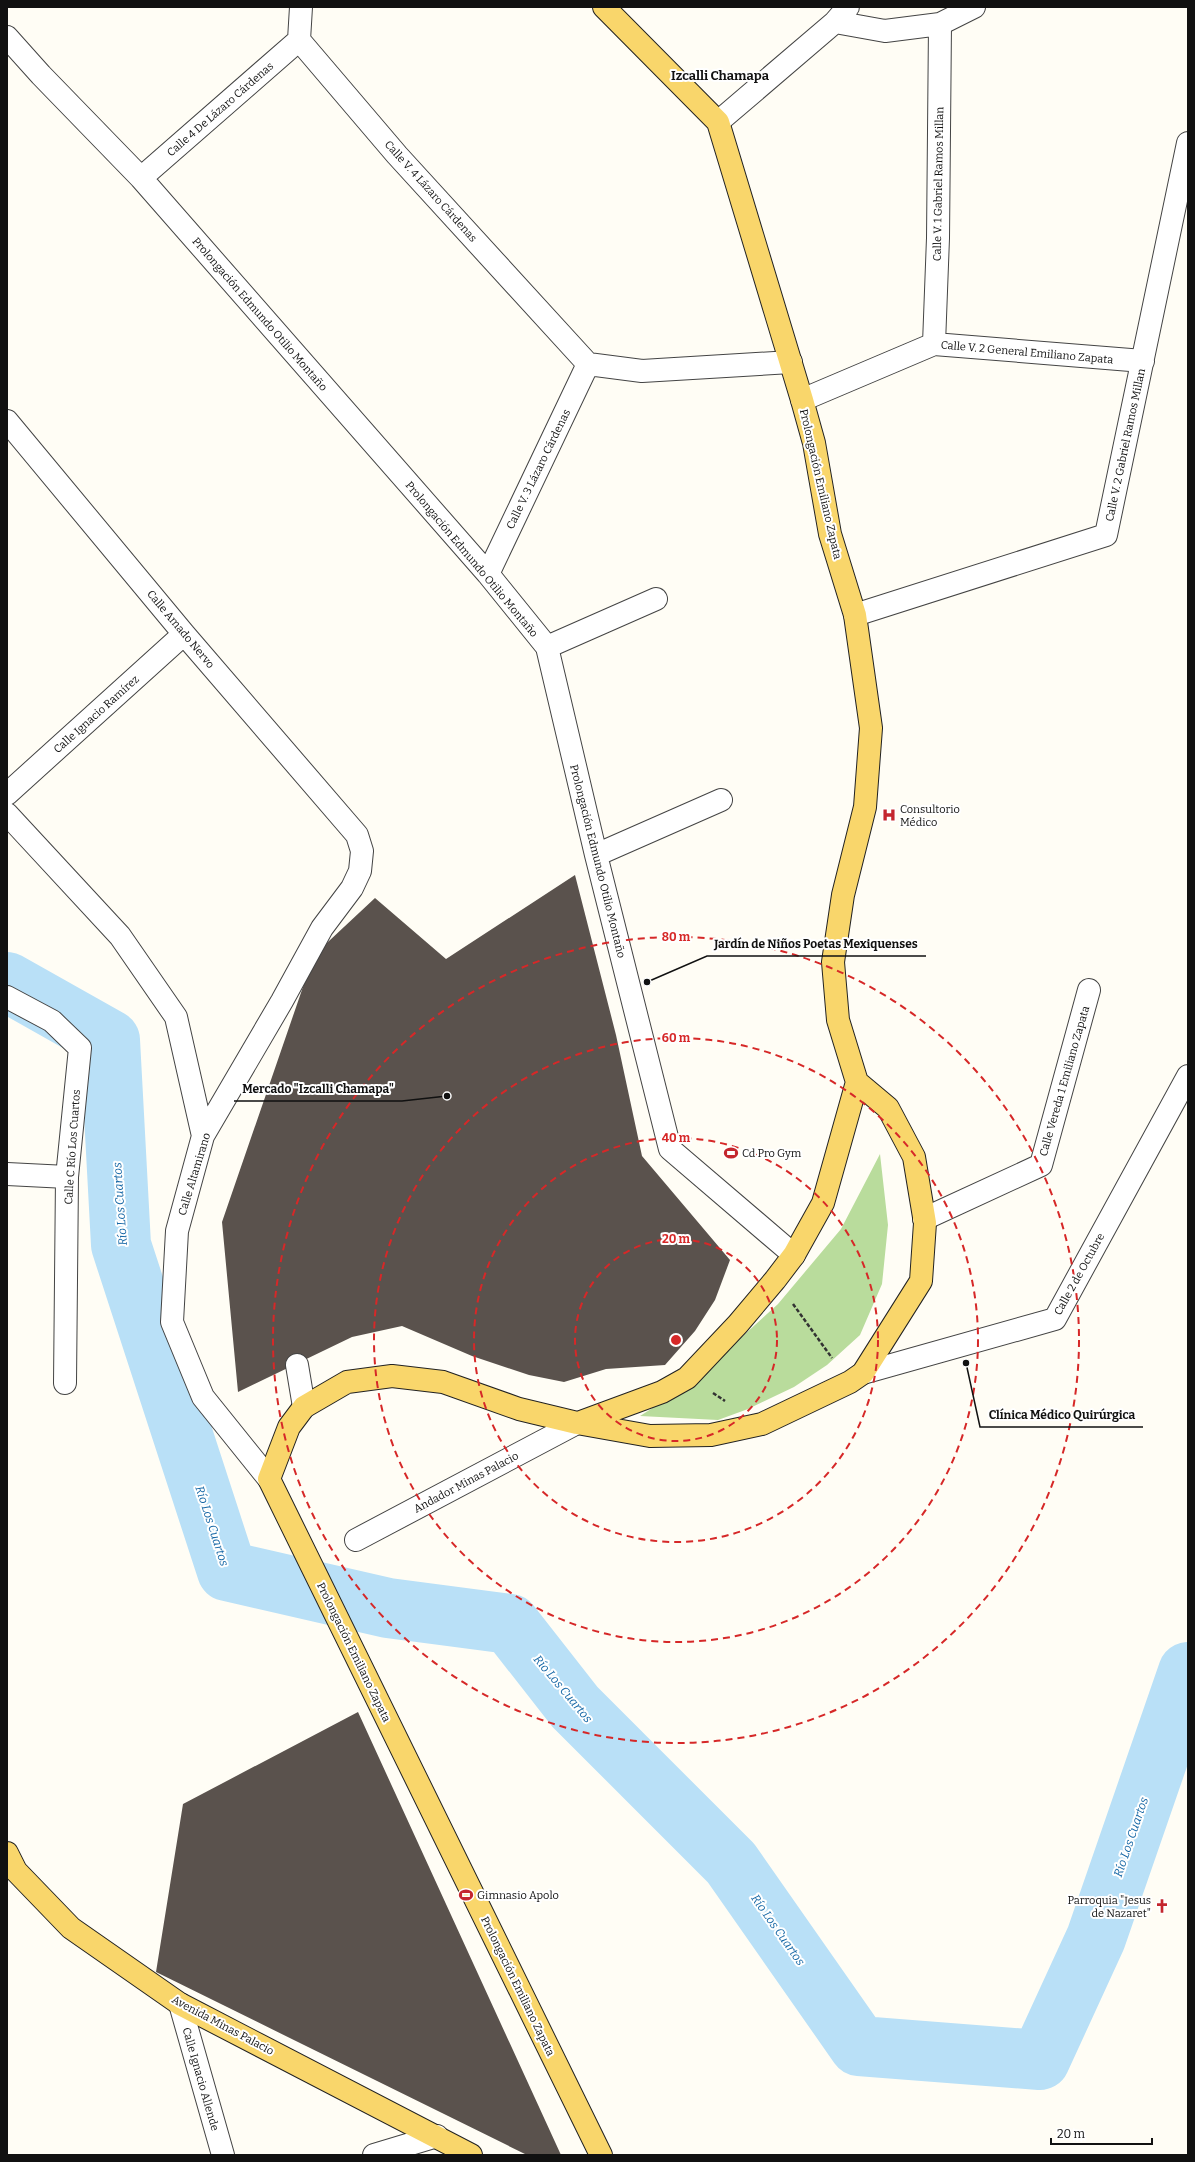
<svg xmlns="http://www.w3.org/2000/svg" width="1195" height="2162" viewBox="0 0 1195 2162" font-family="Bitter,serif">
<style>
.forest{fill:#b9dc9c}
.lines{fill:none;stroke-linecap:round;stroke-linejoin:round}
.river{stroke:#b9e0f7;stroke-width:60}
.building{fill:#5a524d}
.minor-casing{stroke:#444;stroke-width:24}
.major-casing{stroke:#222;stroke-width:24}
.path{stroke:#333;stroke-width:2.5;stroke-dasharray:4 2;stroke-linecap:butt}
.minor{stroke:#fff;stroke-width:22}
.major{stroke:#f9d66b;stroke-width:22}
.ring{fill:none;stroke:#d62828;stroke-width:2;stroke-dasharray:7 5}
.labels{text-anchor:middle;stroke-width:4;stroke-linejoin:round;paint-order:stroke}
.street-label{font-size:11px;fill:#111;stroke:#fff}
.poi-label{font-size:11px;fill:#111;stroke:#fff;text-anchor:start}
.water-label{font-size:12px;font-style:italic;fill:#1768a6;stroke:#fff}
.quarter-label{font-size:13px;font-weight:bold;fill:#111;stroke:#fff}
.centre{fill:#d62828;stroke:#fff;stroke-width:2}
.ring-label{font-size:12px;text-anchor:middle;font-weight:bold;fill:#d62828;stroke:#fff;stroke-width:4;stroke-linejoin:round;paint-order:stroke}
.leader{fill:none;stroke:#111;stroke-width:1.5}
.callout-dot{fill:#111;stroke:#fff;stroke-width:1.5}
.callout-label{font-size:12px;text-anchor:middle;font-weight:bold;fill:#111;stroke:#fff;stroke-width:4;stroke-linejoin:round;paint-order:stroke}
</style>
<rect width="100%" height="100%" fill="#fffdf5"/>
<!-- forest -->
<path class="forest" d="M 880,1154 L 888,1225 L 882,1284 L 860,1335 L 827,1365 L 794,1387 L 748,1409 L 718,1420 L 640,1416 L 690,1384 L 778,1304 L 841,1229 Z"/>
<g class="lines">
<!-- river -->
<path class="river" d="M 7,982 L 110,1040 L 121,1245 L 227,1571 L 388,1608 L 510,1624 L 575,1707 L 731,1863 L 859,2046 L 1040,2060 L 1096,1938 L 1188,1672"/>
</g>
<!-- building -->
<path class="building" d="M 575,875 L 616,1035 L 642,1156 L 730,1260 L 715,1300 L 695,1331 L 665,1365 L 606,1369 L 564,1382 L 529,1375 L 472,1356 L 402,1326 L 352,1337 L 238,1392 L 222,1222 L 314,955 L 375,898 L 446,959 Z
M 358,1712 L 561,2155 L 527,2155 L 156,1972 L 183,1804 Z"/>
<g class="lines">
<defs>
<path id="minor" d="M 301,7 L 299,40 L 397,155 L 588,364
M 835,22 L 885,31 L 940,24 L 974,7
M 7,37 L 41,75 L 141,178 L 488,574 L 547,647 L 596,855 L 670,1149 L 794,1255
M 718,122 L 835,22 L 848,7
M 141,178 L 299,40
M 934,344 L 938,238 L 940,24
M 588,364 L 642,371 L 791,362
M 802,400 L 934,344 L 1143,361
M 7,421 L 184,634 L 357,835 L 362,851 L 360,871 L 352,888 L 322,928 L 282,1001 L 203,1136 L 177,1231 L 172,1322 L 203,1397 L 269,1479
M 488,574 L 588,364
M 855,615 L 1106,535 L 1188,143
M 547,647 L 656,599
M 7,794 L 184,634
M 7,814 L 120,936 L 176,1017 L 203,1136
M 596,855 L 721,800
M 7,997 L 52,1021 L 80,1048 L 67,1177 L 65,1383
M 7,1174 L 67,1177
M 924,1219 L 1041,1165 L 1089,990
M 297,1365 L 304,1407
M 863,1373 L 1055,1319 L 1188,1076
M 356,1540 L 577,1423
M 180,2004 L 223,2155
M 374,2155 L 437,2136"/>
<path id="major" d="M 578,1423 L 662,1392 L 687,1378 L 738,1324 L 775,1280 L 794,1255 L 823,1203 L 857,1082
M 7,1853 L 16,1871 L 71,1928 L 180,2004 L 471,2155
M 601,2155 L 269,1479 L 289,1427 L 304,1407 L 347,1382 L 392,1376 L 443,1382 L 519,1409 L 577,1423 L 650,1436 L 711,1435 L 762,1424 L 850,1382 L 863,1373 L 921,1281 L 925,1223 L 914,1157 L 888,1108 L 857,1082 L 838,1020 L 833,962 L 843,895 L 865,807 L 871,728 L 855,615 L 830,534 L 814,443 L 802,400 L 718,122 L 604,7"/>
</defs>
<!-- minor casing -->
<use href="#minor" class="minor-casing"/>
<!-- major casing -->
<use href="#major" class="major-casing"/>
<!-- path -->
<path class="path" d="M 793,1304 L 832,1358
M 713,1393 L 725,1401"/>
<!-- minor -->
<use href="#minor" class="minor"/>
<!-- major -->
<use href="#major" class="major"/>
</g>
<!-- distance rings -->
<g class="ring">
<circle cx="676" cy="1340" r="101"/>
<circle cx="676" cy="1340" r="202"/>
<circle cx="676" cy="1340" r="302"/>
<circle cx="676" cy="1340" r="403"/>
</g>
<!-- icons -->
<defs>
<symbol id="hospital-bare" viewBox="-9 -9 18 18"><path d="M-5-5h3v3.5h4V-5h3V5h-3V1.5h-4V5h-3Z" fill="#c4262e" stroke="#fff" stroke-width="2.5" paint-order="stroke"/></symbol>
<symbol id="stadium-bare" viewBox="-9 -9 18 18"><path d="M0-5a6.5 5 0 1 0 0 10a6.5 5 0 1 0 0-10ZM-3.5-1.8h7v3.6h-7Z" fill="#c4262e" stroke="#fff" stroke-width="2.5" paint-order="stroke"/></symbol>
<symbol id="church-bare" viewBox="-9 -9 18 18"><path d="M-1.2-6h2.4v3.5h3.3v2.4h-3.3V6h-2.4V-.1h-3.3v-2.4h3.3Z" fill="#c4262e" stroke="#fff" stroke-width="2.5" paint-order="stroke"/></symbol>
</defs>
<g fill-rule="evenodd">
<use href="#hospital-bare" x="879" y="805" width="20" height="20"/>
<use href="#stadium-bare" x="721" y="1143" width="20" height="20"/>
<use href="#stadium-bare" x="456" y="1885" width="20" height="20"/>
<use href="#church-bare" x="1152" y="1896" width="20" height="20"/>
</g>
<g class="labels">
<!-- street labels -->
<g class="street-label">
<text transform="translate(220 109) rotate(-41)" y="4">Calle 4 De Lázaro Cárdenas</text>
<text transform="translate(938 184) rotate(-89)" y="4">Calle V. 1 Gabriel Ramos Millan</text>
<text transform="translate(431 191) rotate(48)" y="4">Calle V. 4 Lázaro Cárdenas</text>
<text transform="translate(260 314) rotate(49)" y="4">Prolongación Edmundo Otilio Montaño</text>
<text transform="translate(1027 352) rotate(5)" y="4">Calle V. 2 General Emiliano Zapata</text>
<text transform="translate(1125 445) rotate(-78)" y="4">Calle V. 2 Gabriel Ramos Millan</text>
<text transform="translate(538 469) rotate(-64)" y="4">Calle V. 3 Lázaro Cárdenas</text>
<text transform="translate(821 484) rotate(77)" y="4">Prolongación Emiliano Zapata</text>
<text transform="translate(472 559) rotate(50)" y="4">Prolongación Edmundo Otilio Montaño</text>
<text transform="translate(181 629) rotate(50)" y="4">Calle Amado Nervo</text>
<text transform="translate(96 714) rotate(-42)" y="4">Calle Ignacio Ramírez</text>
<text transform="translate(598 861) rotate(76)" y="4">Prolongación Edmundo Otilio Montaño</text>
<text transform="translate(1064 1081) rotate(-74)" y="4">Calle Vereda 1 Emiliano Zapata</text>
<text transform="translate(72 1147) rotate(-86)" y="4">Calle C Río Los Cuartos</text>
<text transform="translate(194 1174) rotate(-73)" y="4">Calle Altamirano</text>
<text transform="translate(1079 1274) rotate(-61)" y="4">Calle 2 de Octubre</text>
<text transform="translate(466 1482) rotate(-28)" y="4">Andador Minas Palacio</text>
<text transform="translate(354 1652) rotate(64)" y="4">Prolongación Emiliano Zapata</text>
<text transform="translate(518 1986) rotate(64)" y="4">Prolongación Emiliano Zapata</text>
<text transform="translate(223 2025) rotate(28)" y="4">Avenida Minas Palacio</text>
<text transform="translate(201 2079) rotate(74)" y="4">Calle Ignacio Allende</text>
</g>
<!-- poi labels -->
<g class="poi-label">
<text x="900" y="813">Consultorio<tspan x="900" dy="13">Médico</tspan></text>
<text x="742" y="1157">Cd Pro Gym</text>
<text x="477" y="1899">Gimnasio Apolo</text>
<text x="1151" y="1904" text-anchor="end">Parroquia "Jesus<tspan x="1151" dy="13">de Nazaret"</tspan></text>
</g>
<!-- water labels -->
<g class="water-label">
<text transform="translate(120 1204) rotate(-94)" y="4">Río Los Cuartos</text>
<text transform="translate(212 1526) rotate(72)" y="4">Río Los Cuartos</text>
<text transform="translate(563 1689) rotate(50)" y="4">Río Los Cuartos</text>
<text transform="translate(1131 1837) rotate(-71)" y="4">Río Los Cuartos</text>
<text transform="translate(778 1930) rotate(55)" y="4">Río Los Cuartos</text>
</g>
<!-- quarter labels -->
<g class="quarter-label">
<text x="720" y="80">Izcalli Chamapa</text>
</g>
</g>
<circle cx="676" cy="1340" r="6" class="centre"/>
<g class="ring-label">
<text x="676" y="941">80 m</text>
<text x="676" y="1042">60 m</text>
<text x="676" y="1142">40 m</text>
<text x="676" y="1243">20 m</text>
</g>
<!-- callouts -->
<path class="leader" d="M647 982L707 956H926M447 1096L402 1101H234M966 1363L980 1427H1143"/>
<g class="callout-dot">
<circle cx="647" cy="982" r="4"/>
<circle cx="447" cy="1096" r="4"/>
<circle cx="966" cy="1363" r="4"/>
</g>
<g class="callout-label">
<text x="816" y="948">Jardín de Niños Poetas Mexiquenses</text>
<text x="318" y="1093">Mercado "Izcalli Chamapa"</text>
<text x="1062" y="1419">Clínica Médico Quirúrgica</text>
</g>
<!-- border -->
<rect width="1195" height="2162" fill="none" stroke="#111111" stroke-width="16"/>
<!-- scale -->
<path d="M1051 2138v6h101v-6" fill="none" stroke="#111111" stroke-width="2"/>
<text x="1057" y="2138" font-size="12" fill="#111111" stroke="#ffffff" stroke-width="3" paint-order="stroke">20 m</text>
</svg>
